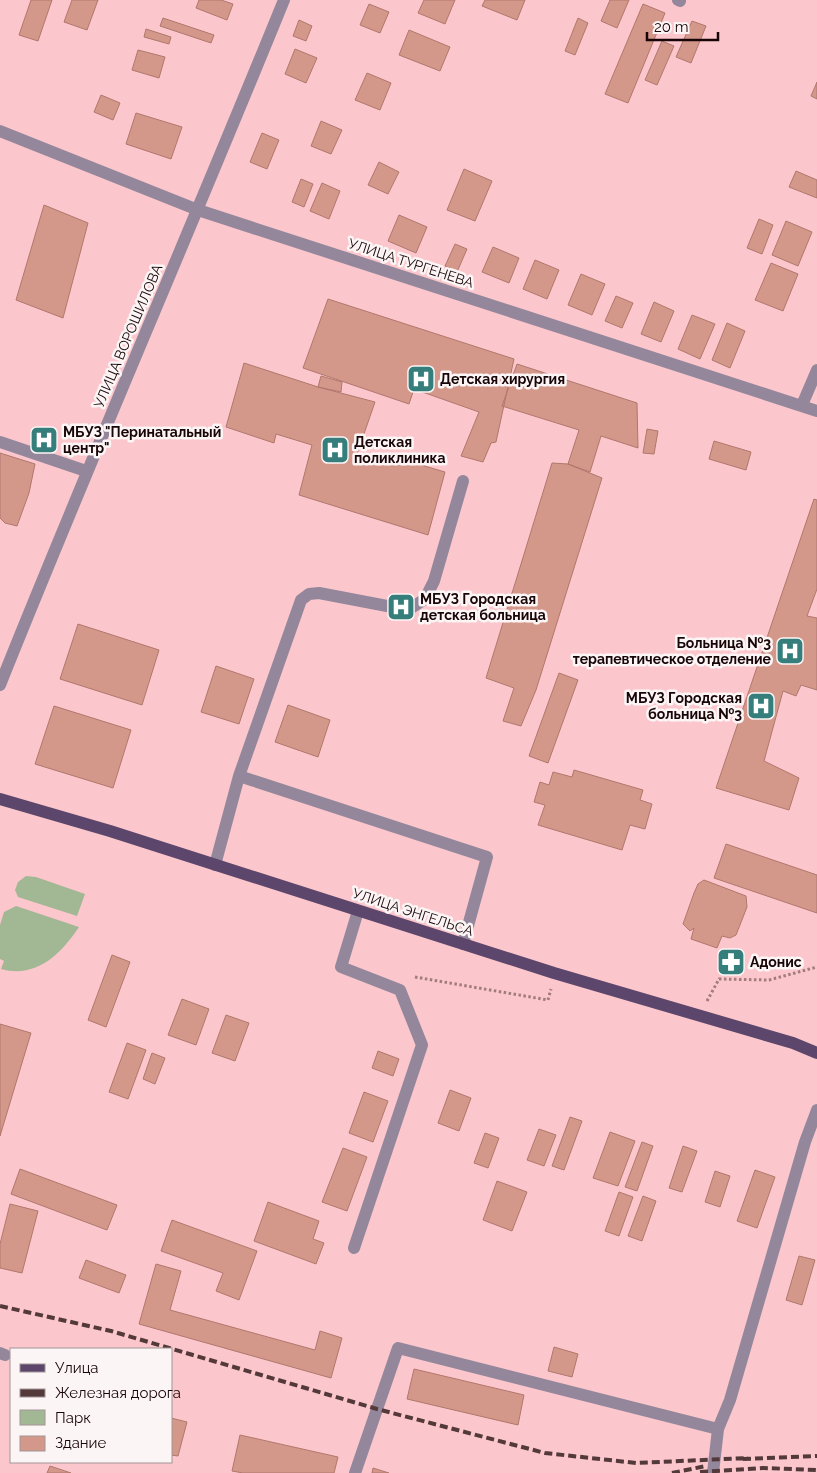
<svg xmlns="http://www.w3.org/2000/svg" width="817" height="1473" viewBox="0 0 817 1473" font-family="Raleway,sans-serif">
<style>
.green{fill:#a2b793}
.building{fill:#d4988b;stroke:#b1776c}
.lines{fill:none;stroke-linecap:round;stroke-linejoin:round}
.path{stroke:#a27b7f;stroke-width:3;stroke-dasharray:2.5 2.5;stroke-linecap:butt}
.minor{stroke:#94879c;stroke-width:12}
.major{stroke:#5d466b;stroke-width:12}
.rail{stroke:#54393b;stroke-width:4;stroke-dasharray:8 4;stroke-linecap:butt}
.labels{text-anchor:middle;stroke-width:5;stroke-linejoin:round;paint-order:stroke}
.street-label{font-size:14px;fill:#180507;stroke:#fcf5f6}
.poi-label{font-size:14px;font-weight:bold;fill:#180507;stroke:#fcf5f6;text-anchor:start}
</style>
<rect width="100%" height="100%" fill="#fbc7cc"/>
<!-- green -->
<path class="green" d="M 26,876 L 36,877 L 85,894 L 77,916 L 18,897 L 15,890 L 18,882 Z
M 16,906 L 79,927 C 61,954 36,979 1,969 L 4,961 L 0,959 L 0,925 L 4,912 Z"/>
<!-- building -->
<path class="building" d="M 31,0 L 52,0 L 38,41 L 19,35 Z
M 72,0 L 98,0 L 87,30 L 64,22 Z
M 199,0 L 221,0 L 233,4 L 227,20 L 196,8 Z
M 424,0 L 455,0 L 445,24 L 418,13 Z
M 485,0 L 525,0 L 517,20 L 482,6 Z
M 610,0 L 629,0 L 617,28 L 601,21 Z
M 369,4 L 389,12 L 380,33 L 360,25 Z
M 643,4 L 665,13 L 628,103 L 605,94 Z
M 163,18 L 214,35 L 211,43 L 160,26 Z
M 578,18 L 588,23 L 575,55 L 565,51 Z
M 299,20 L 312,26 L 306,41 L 293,36 Z
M 692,21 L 706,26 L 691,63 L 676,57 Z
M 146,29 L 171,37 L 169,44 L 144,37 Z
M 409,30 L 450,47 L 440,71 L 399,55 Z
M 662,41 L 674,46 L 657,85 L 645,80 Z
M 295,49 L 317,58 L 306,83 L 285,74 Z
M 138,50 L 165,57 L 159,78 L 132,70 Z
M 367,73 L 391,83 L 380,110 L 355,100 Z
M 817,82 L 817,99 L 811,96 Z
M 101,95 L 120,103 L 113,120 L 94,112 Z
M 136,113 L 182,127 L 171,159 L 126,144 Z
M 321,121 L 342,130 L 331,154 L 311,146 Z
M 262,133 L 279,140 L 267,169 L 250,162 Z
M 379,162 L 399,172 L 388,194 L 368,185 Z
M 464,169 L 492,181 L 475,221 L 447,210 Z
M 796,171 L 817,180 L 817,198 L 789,187 Z
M 301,179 L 313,184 L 304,207 L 292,202 Z
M 322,183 L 340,191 L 329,219 L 310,211 Z
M 44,205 L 88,223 L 63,318 L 16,300 Z
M 399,215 L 427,227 L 416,253 L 388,241 Z
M 759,219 L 773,225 L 762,254 L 747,248 Z
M 786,221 L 812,232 L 798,266 L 772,255 Z
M 455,244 L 467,249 L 457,272 L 445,266 Z
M 493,247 L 519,258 L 509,283 L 482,272 Z
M 535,260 L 559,270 L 547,299 L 523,289 Z
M 771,263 L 798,274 L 783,311 L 755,300 Z
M 581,274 L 605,284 L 592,315 L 568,305 Z
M 616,296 L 633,303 L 622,328 L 605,321 Z
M 328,299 L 514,359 L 496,442 L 491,443 L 483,462 L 461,456 L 479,412 L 414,389 L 409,404 L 303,368 Z
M 654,302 L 674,311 L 661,342 L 641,334 Z
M 692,315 L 715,324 L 700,359 L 678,349 Z
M 727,323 L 745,331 L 730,368 L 712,360 Z
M 244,363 L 318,387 L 375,402 L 357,454 L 395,466 L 397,458 L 445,472 L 428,535 L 299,495 L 312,445 L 276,434 L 274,443 L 226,427 Z
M 517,364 L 637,403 L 638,448 L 601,436 L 590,472 L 568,464 L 579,430 L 502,406 Z
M 321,376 L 342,382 L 341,392 L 318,387 Z
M 647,429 L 658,431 L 654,454 L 643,453 Z
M 714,441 L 751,452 L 746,470 L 709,459 Z
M 0,453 L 35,464 L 29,493 L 17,526 L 5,523 L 0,518 Z
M 552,463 L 568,464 L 602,478 L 536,690 L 521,726 L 503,721 L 514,688 L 486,678 Z
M 814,499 L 817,500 L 817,589 L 807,616 L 817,618 L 817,690 L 801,685 L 796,696 L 783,691 L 764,761 L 799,778 L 789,810 L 716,788 Z
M 78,624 L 159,650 L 142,705 L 60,679 Z
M 216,666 L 254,679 L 239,724 L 201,712 Z
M 559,673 L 578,680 L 548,763 L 529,756 Z
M 288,705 L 330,720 L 318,757 L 275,742 Z
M 54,706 L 131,730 L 113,788 L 35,764 Z
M 574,770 L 643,790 L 640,800 L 652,804 L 645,829 L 630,825 L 622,850 L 538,825 L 545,805 L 534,802 L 540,782 L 549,785 L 553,772 L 572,777 Z
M 726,844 L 817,875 L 817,913 L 714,878 Z
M 704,880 L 746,896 L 747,907 L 736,935 L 730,938 L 722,936 L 717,948 L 691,939 L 694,928 L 690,931 L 683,924 L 694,893 L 698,884 Z
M 112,955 L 130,962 L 106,1027 L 88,1020 Z
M 182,999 L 209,1009 L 196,1045 L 168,1035 Z
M 226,1015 L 249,1023 L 235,1061 L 212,1053 Z
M 0,1024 L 31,1033 L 0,1136 Z
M 127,1043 L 146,1050 L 128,1099 L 109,1092 Z
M 378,1051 L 399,1059 L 393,1076 L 372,1068 Z
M 152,1053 L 165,1058 L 155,1084 L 143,1079 Z
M 450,1090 L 471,1098 L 459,1131 L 438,1123 Z
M 364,1092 L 388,1101 L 373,1142 L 349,1133 Z
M 570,1117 L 582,1121 L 564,1170 L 552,1166 Z
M 539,1129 L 556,1135 L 544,1166 L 527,1160 Z
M 610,1132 L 635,1141 L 618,1186 L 593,1178 Z
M 485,1133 L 499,1138 L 488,1168 L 474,1163 Z
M 642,1142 L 653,1146 L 637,1191 L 625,1187 Z
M 683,1146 L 697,1151 L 682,1192 L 669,1188 Z
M 343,1148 L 367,1157 L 347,1211 L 322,1202 Z
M 20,1169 L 117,1205 L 107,1230 L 11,1194 Z
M 755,1170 L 775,1177 L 757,1228 L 737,1221 Z
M 715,1171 L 730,1176 L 720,1207 L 705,1202 Z
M 497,1181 L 527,1192 L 512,1231 L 483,1220 Z
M 619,1192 L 633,1197 L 619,1236 L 605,1231 Z
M 643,1196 L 656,1201 L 642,1241 L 628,1236 Z
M 268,1202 L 319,1221 L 313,1239 L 324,1243 L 316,1264 L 254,1241 Z
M 10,1204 L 38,1211 L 22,1273 L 0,1268 L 0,1244 Z
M 172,1220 L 257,1251 L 239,1300 L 216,1291 L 223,1273 L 161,1251 Z
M 799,1256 L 815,1260 L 802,1305 L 786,1300 Z
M 86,1260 L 126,1275 L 119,1293 L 79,1278 Z
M 156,1264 L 181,1271 L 170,1310 L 315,1350 L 320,1331 L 342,1338 L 331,1378 L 139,1324 Z
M 554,1347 L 578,1354 L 572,1377 L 548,1371 Z
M 414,1369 L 524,1395 L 518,1425 L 407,1399 Z
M 171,1418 L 187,1422 L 178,1456 L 171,1455 Z
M 240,1435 L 338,1457 L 334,1473 L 243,1473 L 232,1471 Z
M 50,1466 L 71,1473 L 47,1473 Z
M 373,1468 L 389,1473 L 372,1473 Z"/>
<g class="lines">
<!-- path -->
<path class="path" d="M 415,977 L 548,1000 L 551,989
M 707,1001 L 719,979 L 769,980 L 817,967"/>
<!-- minor -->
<path class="minor" d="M 678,0 L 680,1
M 0,131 L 198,210 L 817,411
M 802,405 L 817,370
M 0,442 L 86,471
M 0,685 C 92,455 191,229 284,0
M 239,776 L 301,600 L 309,594 L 319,593 L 408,610 L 425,599 L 434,581 L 463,481
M 215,865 L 239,776 L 487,857 L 463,944
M 354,1248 L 422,1045 L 400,990 L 341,967 L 358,911
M 0,1353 L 5,1355
M 355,1473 L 398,1348 L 718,1429
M 713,1473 L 718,1429 L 730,1400 L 805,1142 L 817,1110"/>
<!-- major -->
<path class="major" d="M 0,799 L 110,831 L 554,973 L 793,1043 L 817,1053"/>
<!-- rail -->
<path class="rail" d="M 0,1306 L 111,1331 L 377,1409 L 545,1453 L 636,1463 L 748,1458
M 743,1459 L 817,1456
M 700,1472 L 763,1468 L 817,1470
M 672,1473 L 706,1466"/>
</g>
<!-- icons -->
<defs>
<symbol id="hospital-square" viewBox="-11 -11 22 22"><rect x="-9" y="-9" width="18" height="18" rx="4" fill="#357e7b" stroke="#fcf5f6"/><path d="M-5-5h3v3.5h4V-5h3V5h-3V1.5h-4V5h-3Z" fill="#fff"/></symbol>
<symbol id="pharmacy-square" viewBox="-11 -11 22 22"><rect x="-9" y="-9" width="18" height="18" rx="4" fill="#357e7b" stroke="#fcf5f6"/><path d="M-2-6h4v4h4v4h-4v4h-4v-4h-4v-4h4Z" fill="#fff"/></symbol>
</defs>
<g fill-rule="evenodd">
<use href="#hospital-square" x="405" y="363" width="32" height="32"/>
<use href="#hospital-square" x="28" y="424" width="32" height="32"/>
<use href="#hospital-square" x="319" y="434" width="32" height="32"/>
<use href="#hospital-square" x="385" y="591" width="32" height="32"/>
<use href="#hospital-square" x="774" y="635" width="32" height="32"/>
<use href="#hospital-square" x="745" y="690" width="32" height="32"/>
<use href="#pharmacy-square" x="715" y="946" width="32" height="32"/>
</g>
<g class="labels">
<!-- street labels -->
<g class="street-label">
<text transform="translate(411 263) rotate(18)" y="5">УЛИЦА ТУРГЕНЕВА</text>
<text transform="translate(128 336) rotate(-67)" y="5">УЛИЦА ВОРОШИЛОВА</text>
<text transform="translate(413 912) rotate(18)" y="5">УЛИЦА ЭНГЕЛЬСА</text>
</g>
<!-- poi labels -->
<g class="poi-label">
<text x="440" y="384">Детская хирургия</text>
<text x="63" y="437">МБУЗ "Перинатальный<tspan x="63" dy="16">центр"</tspan></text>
<text x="354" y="447">Детская<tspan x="354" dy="16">поликлиника</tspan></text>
<text x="420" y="604">МБУЗ Городская<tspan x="420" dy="16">детская больница</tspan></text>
<text x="771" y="648" text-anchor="end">Больница №3<tspan x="771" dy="16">терапевтическое отделение</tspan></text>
<text x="742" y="703" text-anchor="end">МБУЗ Городская<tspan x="742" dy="16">больница №3</tspan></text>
<text x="750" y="967">Адонис</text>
</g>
</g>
<!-- legend -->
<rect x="10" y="1348" width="162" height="115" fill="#fcf5f6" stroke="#a19596"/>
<rect x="20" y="1364" width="25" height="8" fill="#5d466b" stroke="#a19596"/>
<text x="55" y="1373" font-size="15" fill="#180507">Улица</text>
<rect x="20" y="1389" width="25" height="8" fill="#54393b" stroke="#a19596"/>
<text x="55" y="1398" font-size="15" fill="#180507">Железная дорога</text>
<rect x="20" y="1410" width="25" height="15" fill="#a2b793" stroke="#a19596"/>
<text x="55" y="1423" font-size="15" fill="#180507">Парк</text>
<rect x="20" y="1436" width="25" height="15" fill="#d4988b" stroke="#a19596"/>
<text x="55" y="1448" font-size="15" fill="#180507">Здание</text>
<!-- scale -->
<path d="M647 32v8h71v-8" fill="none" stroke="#180507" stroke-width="2.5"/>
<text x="654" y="32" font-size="15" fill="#180507" stroke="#fcf5f6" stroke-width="4" paint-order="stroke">20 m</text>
</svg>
